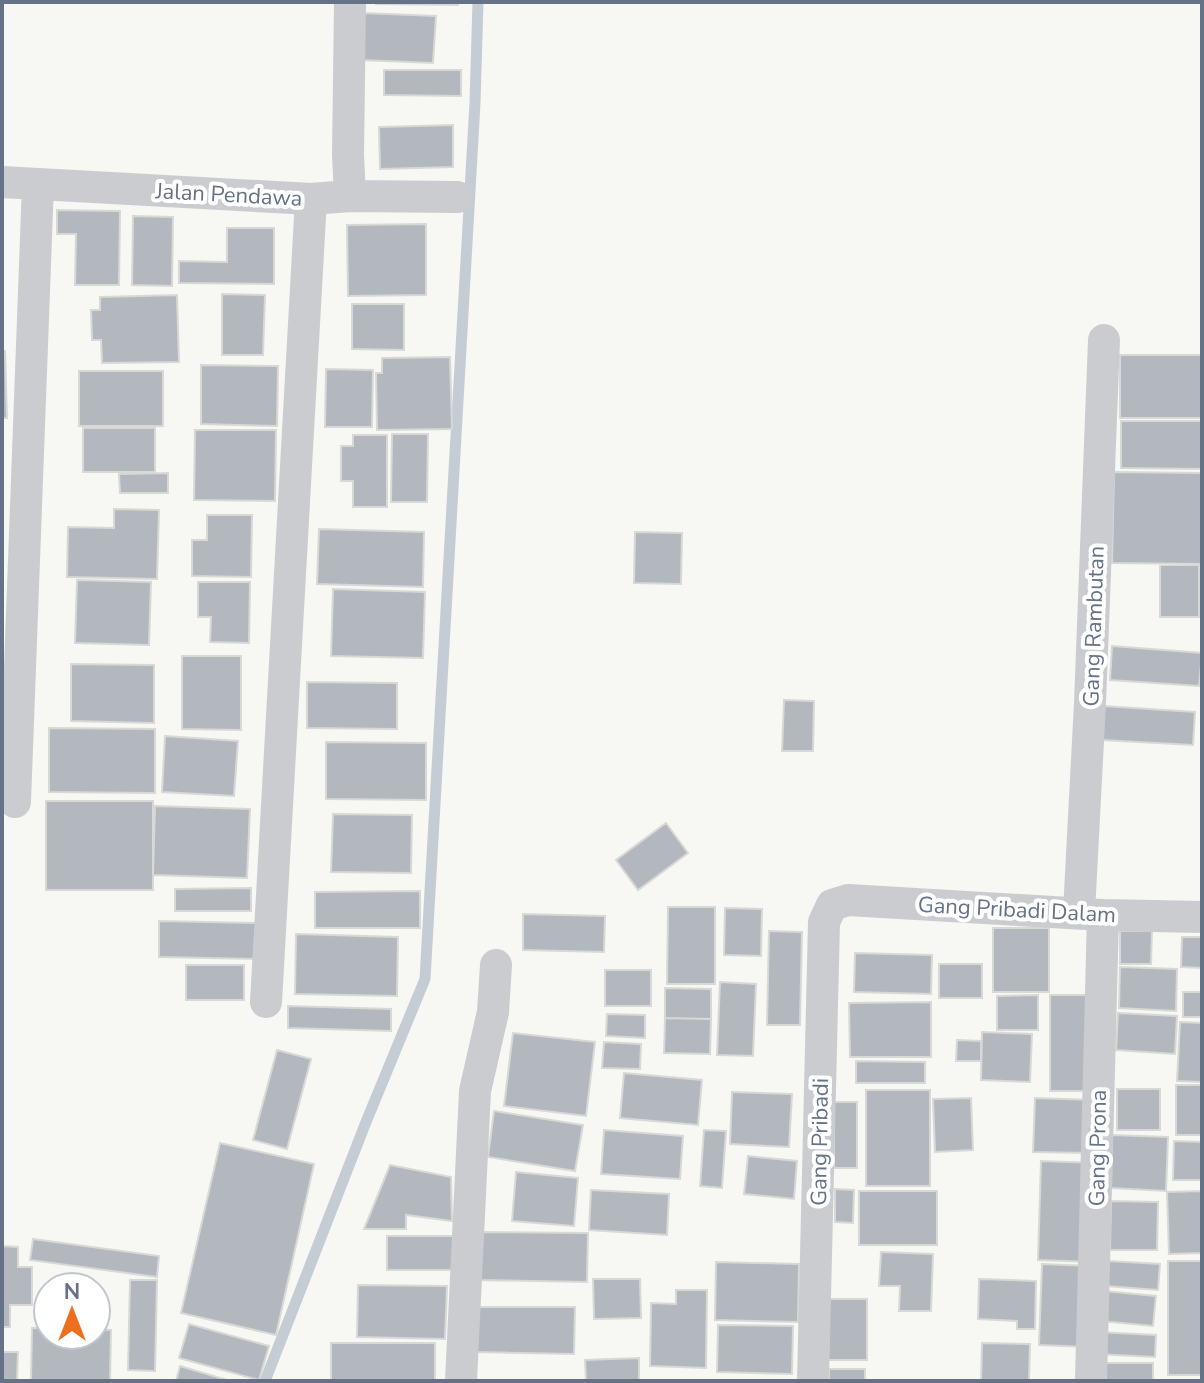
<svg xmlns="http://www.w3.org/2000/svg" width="1204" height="1383" viewBox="0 0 1204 1383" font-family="'Nunito Sans',sans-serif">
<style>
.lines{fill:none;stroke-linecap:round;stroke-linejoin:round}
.stream{stroke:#c5ccd3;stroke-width:11}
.building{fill:#b2b8be;stroke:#d8d9d6;stroke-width:2}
.street{stroke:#caccd0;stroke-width:32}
.labels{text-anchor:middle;stroke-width:8;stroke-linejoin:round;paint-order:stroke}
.street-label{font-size:22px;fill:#657287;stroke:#fff}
</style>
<rect width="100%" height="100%" fill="#f7f7f4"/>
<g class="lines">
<!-- stream -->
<path class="stream" d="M 265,1381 L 366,1122 L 425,979 L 475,103 L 478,2"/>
</g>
<!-- building -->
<path class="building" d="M 376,2 L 458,2 L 458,5 L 376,4 Z
M 363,13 L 436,16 L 433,63 L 361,60 Z
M 384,70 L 461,70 L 461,96 L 384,95 Z
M 453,125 L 453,167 L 380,169 L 379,127 Z
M 57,210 L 120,211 L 119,285 L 75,285 L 76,234 L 57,234 Z
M 133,216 L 173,217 L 172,286 L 132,285 Z
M 426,224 L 426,295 L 348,296 L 347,225 Z
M 227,228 L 274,228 L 274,284 L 179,283 L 179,261 L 227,262 Z
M 222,294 L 265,295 L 263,355 L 222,355 Z
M 177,295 L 179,362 L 102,363 L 101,340 L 92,340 L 91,310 L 100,310 L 100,297 Z
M 352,304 L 404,304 L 404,350 L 352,349 Z
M 2,351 L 5,351 L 7,418 L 2,418 Z
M 1120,355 L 1202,355 L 1202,418 L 1120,418 Z
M 450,357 L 452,429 L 377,430 L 376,373 L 382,373 L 382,358 Z
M 201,365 L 278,366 L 277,426 L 201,424 Z
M 326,369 L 373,370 L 372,427 L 325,427 Z
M 79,371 L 163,371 L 163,426 L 79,426 Z
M 1121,421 L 1202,421 L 1202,469 L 1121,468 Z
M 83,428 L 155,428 L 155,472 L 83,472 Z
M 195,430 L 276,430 L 275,501 L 194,500 Z
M 392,434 L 428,434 L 427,502 L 391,502 Z
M 353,435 L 387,435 L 387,507 L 353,507 L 353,481 L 341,481 L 341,446 L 353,446 Z
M 1114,472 L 1202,473 L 1202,564 L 1112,563 Z
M 168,473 L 168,493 L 120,493 L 119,474 Z
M 114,509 L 159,510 L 157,579 L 67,577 L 68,527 L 114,528 Z
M 207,515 L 252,515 L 251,577 L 192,576 L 192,540 L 207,540 Z
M 319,529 L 424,532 L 423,587 L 317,584 Z
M 635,532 L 682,533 L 681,584 L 634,583 Z
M 1160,565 L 1199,565 L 1199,617 L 1160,617 Z
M 77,580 L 151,582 L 149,645 L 75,643 Z
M 198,582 L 250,582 L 249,643 L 210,642 L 211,617 L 198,617 Z
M 333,589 L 425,592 L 423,658 L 331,656 Z
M 1112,646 L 1202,653 L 1199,686 L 1110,680 Z
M 182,656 L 241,656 L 241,730 L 182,729 Z
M 71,664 L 154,665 L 154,723 L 71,721 Z
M 307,682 L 397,683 L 397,729 L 307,728 Z
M 784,700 L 814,701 L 813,751 L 782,751 Z
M 1104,706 L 1195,712 L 1193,745 L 1102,740 Z
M 49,728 L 155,729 L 155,793 L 49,792 Z
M 165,736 L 238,741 L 234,796 L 162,792 Z
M 326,742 L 426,743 L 426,800 L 326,799 Z
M 46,801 L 153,801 L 153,890 L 46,890 Z
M 155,806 L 250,809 L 247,878 L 153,875 Z
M 333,814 L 412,815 L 411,873 L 331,872 Z
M 666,823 L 688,853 L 638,890 L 616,860 Z
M 251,888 L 251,911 L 175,911 L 175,889 Z
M 420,891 L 420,928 L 315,928 L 315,892 Z
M 668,907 L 715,907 L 715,984 L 667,984 Z
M 725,908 L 762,909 L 761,956 L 724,955 Z
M 523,914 L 605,916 L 604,952 L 523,950 Z
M 159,921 L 259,923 L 258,959 L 159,957 Z
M 993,928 L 1049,928 L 1049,992 L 993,992 Z
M 769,931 L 802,932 L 800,1025 L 767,1025 Z
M 1120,931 L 1152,931 L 1151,964 L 1120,964 Z
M 296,934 L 398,937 L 397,996 L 295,994 Z
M 1182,937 L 1202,937 L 1202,968 L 1181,967 Z
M 855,953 L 932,955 L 931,994 L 854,992 Z
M 939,964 L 982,964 L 982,998 L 939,998 Z
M 186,965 L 244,965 L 244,1000 L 186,1000 Z
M 1120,967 L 1177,969 L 1176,1011 L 1119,1008 Z
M 605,970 L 651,970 L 651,1006 L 605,1006 Z
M 720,982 L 756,984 L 753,1056 L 717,1055 Z
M 665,988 L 711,989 L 711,1019 L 665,1018 Z
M 1183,992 L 1202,992 L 1202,1017 L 1183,1017 Z
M 1038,995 L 1038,1030 L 997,1030 L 997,996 Z
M 1050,995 L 1097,995 L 1097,1091 L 1050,1091 Z
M 931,1002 L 931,1057 L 850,1057 L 849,1003 Z
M 288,1006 L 391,1009 L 391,1031 L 288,1028 Z
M 1118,1013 L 1177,1016 L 1175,1054 L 1116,1050 Z
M 607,1014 L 645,1015 L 645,1038 L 606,1036 Z
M 665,1018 L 711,1019 L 710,1054 L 664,1053 Z
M 1180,1022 L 1202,1023 L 1202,1082 L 1177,1081 Z
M 982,1032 L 1032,1034 L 1030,1082 L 981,1080 Z
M 513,1033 L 595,1042 L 586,1116 L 504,1106 Z
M 957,1040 L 981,1041 L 981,1061 L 956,1061 Z
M 604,1042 L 641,1044 L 640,1069 L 602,1068 Z
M 277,1050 L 311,1059 L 287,1149 L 253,1140 Z
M 856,1061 L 925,1062 L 925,1083 L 856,1083 Z
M 624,1073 L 702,1080 L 698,1125 L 620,1118 Z
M 1176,1085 L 1202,1085 L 1202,1135 L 1176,1135 Z
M 1117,1089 L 1160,1089 L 1160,1130 L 1117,1130 Z
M 866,1090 L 930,1090 L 930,1186 L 866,1186 Z
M 732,1092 L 792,1094 L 789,1147 L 730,1144 Z
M 971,1098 L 973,1150 L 935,1152 L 933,1099 Z
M 1035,1098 L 1093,1100 L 1091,1153 L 1033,1152 Z
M 834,1102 L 857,1102 L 857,1168 L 834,1168 Z
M 494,1111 L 583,1125 L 575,1171 L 488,1157 Z
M 604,1130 L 683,1136 L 680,1179 L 601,1174 Z
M 704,1130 L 726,1131 L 722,1188 L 700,1186 Z
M 1112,1135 L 1168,1137 L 1166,1191 L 1111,1188 Z
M 1174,1141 L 1202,1142 L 1202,1180 L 1173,1180 Z
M 220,1143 L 314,1164 L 276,1335 L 181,1313 Z
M 748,1156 L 797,1161 L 794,1199 L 744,1194 Z
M 1041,1161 L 1096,1163 L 1093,1262 L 1038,1260 Z
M 390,1165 L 451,1177 L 452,1221 L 406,1215 L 406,1229 L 364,1229 Z
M 516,1172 L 578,1178 L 574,1226 L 512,1221 Z
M 835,1189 L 854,1190 L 853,1223 L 835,1222 Z
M 591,1190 L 669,1194 L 667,1235 L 589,1230 Z
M 859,1191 L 937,1191 L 937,1245 L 859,1245 Z
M 1202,1191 L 1202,1253 L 1169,1254 L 1167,1192 Z
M 1111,1201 L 1158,1202 L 1157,1250 L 1110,1250 Z
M 476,1232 L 588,1233 L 587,1282 L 475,1280 Z
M 387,1236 L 455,1236 L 455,1270 L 387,1270 Z
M 33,1239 L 159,1256 L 157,1277 L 30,1260 Z
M 2,1246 L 18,1247 L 18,1267 L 32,1267 L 32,1305 L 10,1305 L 10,1327 L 2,1327 Z
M 881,1252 L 933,1254 L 931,1311 L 899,1311 L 900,1286 L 879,1286 Z
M 1109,1261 L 1160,1264 L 1158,1290 L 1106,1286 Z
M 1168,1261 L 1202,1261 L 1202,1375 L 1168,1375 Z
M 716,1262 L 799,1264 L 798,1322 L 715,1320 Z
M 1042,1264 L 1091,1266 L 1088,1347 L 1039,1345 Z
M 593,1279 L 640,1279 L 641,1318 L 594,1319 Z
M 979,1279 L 1036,1281 L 1035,1329 L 1017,1329 L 1017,1321 L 978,1319 Z
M 130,1280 L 157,1280 L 155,1371 L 128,1370 Z
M 358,1285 L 447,1286 L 445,1339 L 357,1337 Z
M 676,1290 L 707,1290 L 706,1368 L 650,1366 L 651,1303 L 676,1304 Z
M 1104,1291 L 1156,1296 L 1153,1326 L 1101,1321 Z
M 827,1299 L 867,1299 L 867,1360 L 827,1360 Z
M 477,1307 L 575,1307 L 574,1354 L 476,1352 Z
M 189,1324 L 269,1346 L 259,1380 L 179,1358 Z
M 718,1325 L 793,1326 L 792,1374 L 717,1372 Z
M 32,1328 L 48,1328 L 48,1335 L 96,1335 L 96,1329 L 111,1330 L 110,1381 L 31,1381 Z
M 1096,1332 L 1156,1335 L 1155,1357 L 1095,1354 Z
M 331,1343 L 435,1343 L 435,1381 L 331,1381 Z
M 982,1343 L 1030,1344 L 1029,1381 L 981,1381 Z
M 2,1352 L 18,1352 L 17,1381 L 2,1381 Z
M 639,1358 L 639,1381 L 586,1381 L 585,1360 Z
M 1097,1363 L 1153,1363 L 1153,1381 L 1097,1381 Z
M 180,1366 L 230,1381 L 176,1381 Z
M 829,1369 L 865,1369 L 865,1381 L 829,1381 Z"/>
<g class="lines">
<!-- street -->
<path class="street" d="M 2,182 L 311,199 L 350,196 L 457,197
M 350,196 L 348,155 L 350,2
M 15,802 L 38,184
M 1079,912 L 1090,703 L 1104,340
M 266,1002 L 311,199
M 461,1381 L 475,1091 L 493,1012 L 496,965
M 813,1381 L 824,922 L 832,905 L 848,900 L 1103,915 L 1202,917
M 1091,1381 L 1103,915"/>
</g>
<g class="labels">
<!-- street labels -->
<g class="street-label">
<text transform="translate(229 194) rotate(3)" y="8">Jalan Pendawa</text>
<text transform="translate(1093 626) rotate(-88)" y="8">Gang Rambutan</text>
<text transform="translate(1017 909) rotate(3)" y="8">Gang Pribadi Dalam</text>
<text transform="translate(819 1142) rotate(-89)" y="8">Gang Pribadi</text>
<text transform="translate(1097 1148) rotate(-89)" y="8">Gang Prona</text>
</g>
</g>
<!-- border -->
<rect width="1204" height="1383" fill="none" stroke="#657287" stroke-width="8"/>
<!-- north arrow -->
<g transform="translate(72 1311)"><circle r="38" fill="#ffffff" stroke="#c1c7cf" stroke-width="2"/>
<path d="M0-6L14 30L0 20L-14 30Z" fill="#ed6f1e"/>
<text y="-12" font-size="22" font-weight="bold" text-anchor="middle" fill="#657287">N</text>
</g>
</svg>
